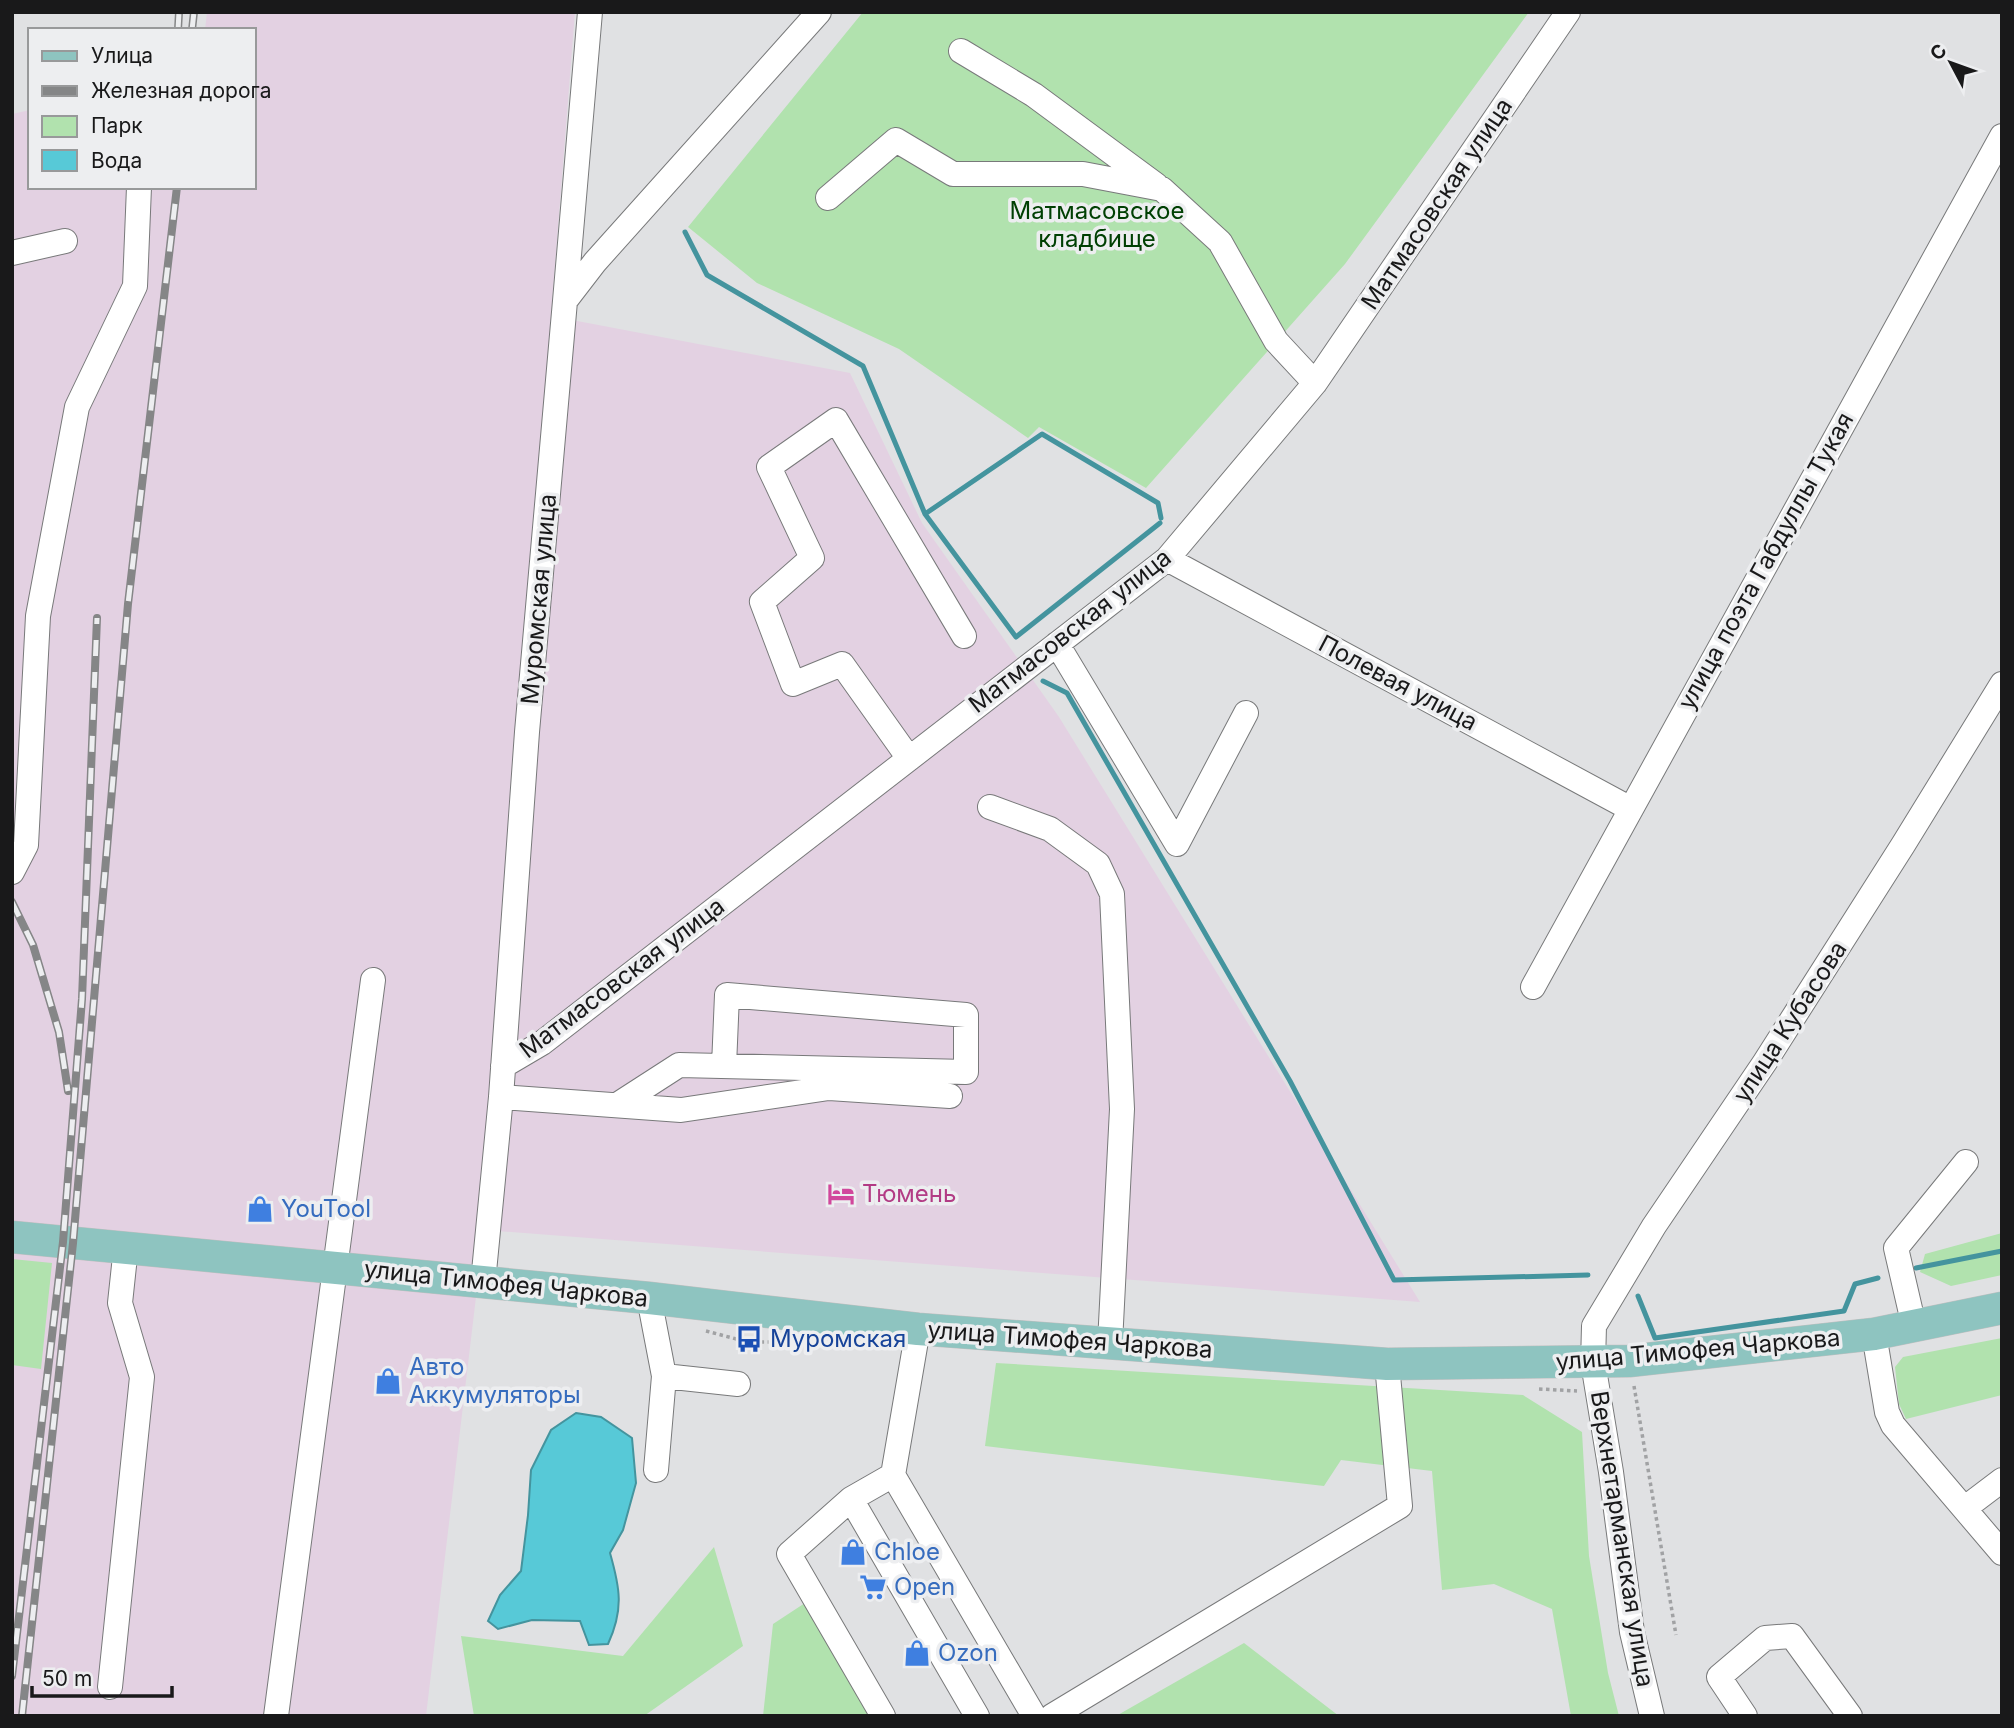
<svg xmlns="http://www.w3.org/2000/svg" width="2014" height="1728" viewBox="0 0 2014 1728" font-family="Inter,sans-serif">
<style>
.industrial{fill:#e3d1e2}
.green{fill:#b1e2ae}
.water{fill:#57c9d7;stroke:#44949e;stroke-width:2}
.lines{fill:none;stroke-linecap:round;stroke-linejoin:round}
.stream{stroke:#44949e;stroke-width:5}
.minor-casing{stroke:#78797a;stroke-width:26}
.major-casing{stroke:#bfbfbf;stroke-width:33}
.path{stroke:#a1a2a4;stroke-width:3.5;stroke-dasharray:3.5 3.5;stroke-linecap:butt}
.minor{stroke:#fff;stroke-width:24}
.major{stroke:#8ec4c0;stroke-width:32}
.rail-casing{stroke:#858687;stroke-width:8}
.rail{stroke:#edeef0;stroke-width:5;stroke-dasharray:16;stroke-linecap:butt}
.labels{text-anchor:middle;stroke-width:7;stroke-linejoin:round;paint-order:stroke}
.street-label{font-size:24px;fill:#19191a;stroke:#edeef0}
.park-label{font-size:24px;fill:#004003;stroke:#edeef0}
.hotel-label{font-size:24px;fill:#b23c85;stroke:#edeef0;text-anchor:start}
.shop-label{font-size:24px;fill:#366cbe;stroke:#edeef0;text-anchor:start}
.transit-label{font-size:24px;fill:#164399;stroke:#edeef0;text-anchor:start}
</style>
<rect width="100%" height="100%" fill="#e0e1e3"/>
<!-- industrial -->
<path class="industrial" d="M 207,12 L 575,12 L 551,316 L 850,373 L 922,523 L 1059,717 L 1420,1302 L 484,1230 L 426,1716 L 12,1716 L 12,114 L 30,110 L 30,187 L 254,187 L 254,30 L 205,30 Z"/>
<!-- green -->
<path class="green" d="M 863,12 L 1529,12 L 1345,264 L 1146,488 L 1039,427 L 1028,438 L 899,349 L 757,283 L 688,227 Z
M 2002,1233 L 2002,1275 L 1951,1286 L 1920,1272 L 1925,1254 Z
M 12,1259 L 52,1263 L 41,1369 L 12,1365 Z
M 2002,1338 L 2002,1395 L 1906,1419 L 1899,1404 L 1895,1367 L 1903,1357 Z
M 996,1363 L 1523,1395 L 1582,1432 L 1589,1556 L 1608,1673 L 1619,1716 L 1571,1716 L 1552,1609 L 1494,1584 L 1442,1590 L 1432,1471 L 1341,1460 L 1324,1486 L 985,1446 Z
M 714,1547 L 743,1646 L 644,1716 L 474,1716 L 461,1636 L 623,1656 Z
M 805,1603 L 871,1716 L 763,1716 L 773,1624 Z
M 1244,1643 L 1339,1716 L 1116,1716 Z"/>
<!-- water -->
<path class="water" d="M 576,1413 L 601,1417 L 632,1438 L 636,1483 L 623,1530 L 610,1553 C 620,1588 624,1609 608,1644 L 589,1645 L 580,1621 L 532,1620 L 498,1629 L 488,1621 L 500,1595 L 521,1571 L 528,1515 L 531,1470 L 551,1430 Z"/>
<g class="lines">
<!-- stream -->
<path class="stream" d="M 685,232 L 707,275 L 863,366 L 925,514 L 1016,637 L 1160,523
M 925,514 L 1042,434 L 1158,503 L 1161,518
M 1043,681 L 1067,693 L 1290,1081 L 1394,1280 L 1588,1275
M 1916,1268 L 2002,1251
M 1638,1296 L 1655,1338 L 1844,1311 L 1855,1284 L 1878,1278"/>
<defs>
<path id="minor" d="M 961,51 L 1034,95 L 1156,185
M 828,198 L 896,140 L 953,174 L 1083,174 L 1162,189 L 1220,242 L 1276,341 L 1315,383
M 12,253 L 65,241
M 565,301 L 590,12
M 1167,559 L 1629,808
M 1057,644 L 1177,844 L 1246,713
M 908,757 L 842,664 L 793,684 L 762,602 L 812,558 L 769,467 L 836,420 L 964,636
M 990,807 L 1050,829 L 1098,864 L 1112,894 L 1122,1109 L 1110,1343
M 12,872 L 26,845 L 38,616 L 77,407 L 135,286 L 139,187
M 1533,987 L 2002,136
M 503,1066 L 542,1043 L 1167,559 L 1315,383 L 1568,12
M 501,1097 L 681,1110 L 829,1088 L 950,1096
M 617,1105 L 679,1065 L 966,1072 L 966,1015 L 727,995 L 724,1066
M 483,1282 L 501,1097 L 527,732 L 565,301 L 595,262 L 819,12
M 649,1298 L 664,1376 L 738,1384
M 1914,1326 L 1896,1248 L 1966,1162
M 918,1329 L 893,1475 L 1034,1716
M 1874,1334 L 1887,1412 L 1893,1425 L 2002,1553
M 656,1470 L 664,1376
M 851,1499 L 977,1716
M 1965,1508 L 2002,1480
M 110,1687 L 142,1377 L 120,1303 L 126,1247
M 276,1716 L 373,980
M 883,1716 L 789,1554 L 851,1499 L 893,1475
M 1052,1716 L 1400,1506 L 1387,1364
M 1652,1716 L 1632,1632 L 1611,1472 L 1593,1363 L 1594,1326 L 1654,1226 L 1765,1062 L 1903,845 L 2002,684
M 1745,1716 L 1719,1677 L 1765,1638 L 1792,1636 L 1850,1716"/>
<path id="major" d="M 12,1237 L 649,1298 L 918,1329 L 1387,1364 L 1629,1361 L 1874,1334 L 2002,1308"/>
</defs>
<!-- minor casing -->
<use href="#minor" class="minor-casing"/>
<!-- major casing -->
<use href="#major" class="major-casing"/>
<!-- path -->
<path class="path" d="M 706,1331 L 748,1342 L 798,1342
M 1634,1386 L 1676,1635
M 1539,1389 L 1577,1391"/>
<!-- minor -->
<use href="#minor" class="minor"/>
<!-- major -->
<use href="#major" class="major"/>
<defs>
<path id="rail" d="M 178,30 L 179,12
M 192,30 L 194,12
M 12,902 L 33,945 L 59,1032 L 68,1091
M 12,1676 L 63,1242 L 82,999 L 97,618
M 22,1716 L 73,1243 L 128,604 L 177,187"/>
</defs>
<!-- rail casing -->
<use href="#rail" class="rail-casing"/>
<!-- rail -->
<use href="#rail" class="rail"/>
</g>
<!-- icons -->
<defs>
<symbol id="hotel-bare" viewBox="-9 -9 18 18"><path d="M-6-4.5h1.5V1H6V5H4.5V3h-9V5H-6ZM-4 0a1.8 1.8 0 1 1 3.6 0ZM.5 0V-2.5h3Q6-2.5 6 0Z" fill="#d1479c" stroke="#edeef0" stroke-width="2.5" paint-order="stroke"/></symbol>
<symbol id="shop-bare" viewBox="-9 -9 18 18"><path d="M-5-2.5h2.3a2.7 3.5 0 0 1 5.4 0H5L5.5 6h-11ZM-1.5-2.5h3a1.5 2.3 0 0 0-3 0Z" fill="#3f7fe0" stroke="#edeef0" stroke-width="2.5" paint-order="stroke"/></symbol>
<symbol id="bus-bare" viewBox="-9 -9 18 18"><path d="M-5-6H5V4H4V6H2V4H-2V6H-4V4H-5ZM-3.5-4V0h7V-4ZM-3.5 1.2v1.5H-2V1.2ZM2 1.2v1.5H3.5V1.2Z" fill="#1a4fb4" stroke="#edeef0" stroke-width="2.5" paint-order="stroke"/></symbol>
<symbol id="supermarket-bare" viewBox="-9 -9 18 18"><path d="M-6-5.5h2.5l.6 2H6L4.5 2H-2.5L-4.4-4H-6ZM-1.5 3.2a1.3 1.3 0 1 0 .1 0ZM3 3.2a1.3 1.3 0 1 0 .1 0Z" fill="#3f7fe0" stroke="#edeef0" stroke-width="2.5" paint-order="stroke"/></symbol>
</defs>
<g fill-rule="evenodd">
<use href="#hotel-bare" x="822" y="1175" width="38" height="38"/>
<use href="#shop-bare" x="241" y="1190" width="38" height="38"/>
<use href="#bus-bare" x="730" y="1320" width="38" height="38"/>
<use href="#shop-bare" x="369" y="1362" width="38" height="38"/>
<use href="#shop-bare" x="834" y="1533" width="38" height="38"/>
<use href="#supermarket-bare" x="854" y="1568" width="38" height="38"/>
<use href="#shop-bare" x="898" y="1634" width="38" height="38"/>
</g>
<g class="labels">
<!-- street labels -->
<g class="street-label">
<text transform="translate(1437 204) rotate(-56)" y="8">Матмасовская улица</text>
<text transform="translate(1766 561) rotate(-61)" y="8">улица поэта Габдуллы Тукая</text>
<text transform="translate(539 599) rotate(-85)" y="8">Муромская улица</text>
<text transform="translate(1070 631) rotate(-38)" y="8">Матмасовская улица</text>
<text transform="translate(1398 683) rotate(28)" y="8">Полевая улица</text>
<text transform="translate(622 978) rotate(-37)" y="8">Матмасовская улица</text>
<text transform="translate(1790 1022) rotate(-57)" y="8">улица Кубасова</text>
<text transform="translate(506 1284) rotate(6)" y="8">улица Тимофея Чаркова</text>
<text transform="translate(1070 1340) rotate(4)" y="8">улица Тимофея Чаркова</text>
<text transform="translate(1698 1350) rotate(-5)" y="8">улица Тимофея Чаркова</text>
<text transform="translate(1622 1539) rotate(81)" y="8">Верхнетарманская улица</text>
</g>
<!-- park labels -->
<g class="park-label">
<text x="1097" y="219">Матмасовское<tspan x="1097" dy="28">кладбище</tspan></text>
</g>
<!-- hotel labels -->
<g class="hotel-label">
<text x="862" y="1202">Тюмень</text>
</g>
<!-- shop labels -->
<g class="shop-label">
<text x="281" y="1217">YouTool</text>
<text x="409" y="1375">Авто<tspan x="409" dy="28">Аккумуляторы</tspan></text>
<text x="874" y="1560">Chloe</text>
<text x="894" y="1595">Open</text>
<text x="938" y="1661">Ozon</text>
</g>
<!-- transit labels -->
<g class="transit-label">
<text x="770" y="1347">Муромская</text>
</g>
</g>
<!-- border -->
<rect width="2014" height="1728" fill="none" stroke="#19191a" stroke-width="28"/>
<!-- legend -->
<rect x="28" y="28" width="228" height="161" fill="#edeef0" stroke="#98999a" stroke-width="2"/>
<rect x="42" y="51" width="35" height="10" fill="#8ec4c0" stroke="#98999a" stroke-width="2"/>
<text x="91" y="63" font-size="21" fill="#19191a">Улица</text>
<rect x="42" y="86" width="35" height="10" fill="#858687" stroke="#98999a" stroke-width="2"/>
<text x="91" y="98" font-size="21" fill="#19191a">Железная дорога</text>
<rect x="42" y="116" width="35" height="21" fill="#b1e2ae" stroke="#98999a" stroke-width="2"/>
<text x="91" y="133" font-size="21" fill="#19191a">Парк</text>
<rect x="42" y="150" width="35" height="21" fill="#57c9d7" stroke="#98999a" stroke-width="2"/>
<text x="91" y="168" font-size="21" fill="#19191a">Вода</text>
<!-- north arrow -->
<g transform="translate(1951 63) rotate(311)" stroke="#edeef0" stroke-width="5" paint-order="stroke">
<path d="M0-5L12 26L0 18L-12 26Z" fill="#19191a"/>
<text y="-10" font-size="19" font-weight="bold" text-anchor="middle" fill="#19191a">С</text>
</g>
<!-- scale -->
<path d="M32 1686v10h140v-10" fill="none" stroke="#19191a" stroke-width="3.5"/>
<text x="42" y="1686" font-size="21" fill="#19191a" stroke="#edeef0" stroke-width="5" paint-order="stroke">50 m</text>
</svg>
